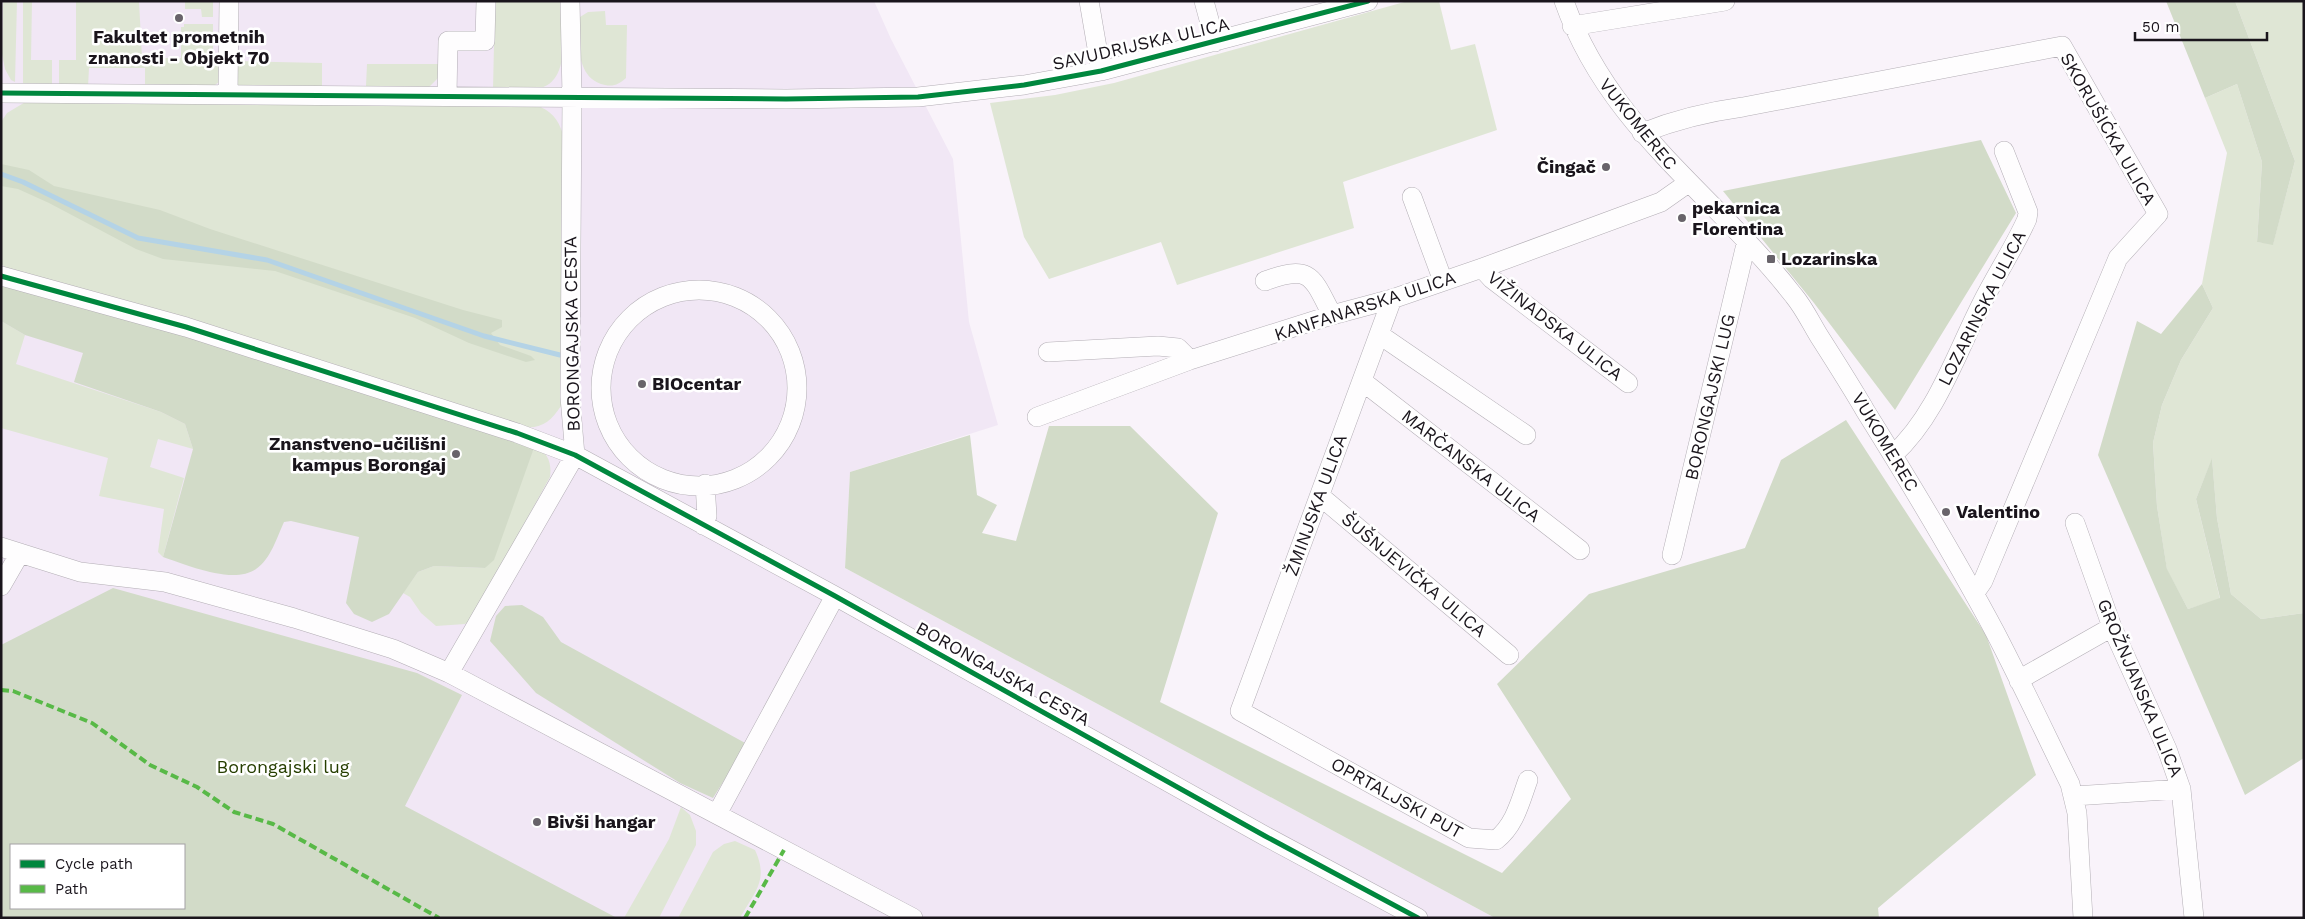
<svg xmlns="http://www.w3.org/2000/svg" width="2305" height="919" viewBox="0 0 2305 919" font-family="'Work Sans',sans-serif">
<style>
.education{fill:#f1e7f5;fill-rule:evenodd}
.green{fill:#dfe6d5}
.forest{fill:#d2dbc8;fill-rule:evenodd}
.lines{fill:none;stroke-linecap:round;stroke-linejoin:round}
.stream{stroke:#b4d3e6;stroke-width:5}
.minor-casing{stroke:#b3aeb5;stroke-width:20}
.minor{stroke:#fefdfe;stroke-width:19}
.quiet{stroke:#58b947;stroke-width:4;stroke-dasharray:8 4;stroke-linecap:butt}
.cycleway-casing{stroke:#fff;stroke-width:8}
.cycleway{stroke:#00873e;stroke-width:5}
.poi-dot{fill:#68636a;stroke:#fff;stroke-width:2}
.labels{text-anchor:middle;stroke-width:5;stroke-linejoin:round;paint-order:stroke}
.poi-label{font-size:18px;font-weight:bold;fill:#1a151c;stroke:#fff;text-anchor:start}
.street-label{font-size:18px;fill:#1a151c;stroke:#fff}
.park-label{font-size:18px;fill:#263e00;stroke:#fff}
</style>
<rect width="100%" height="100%" fill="#f9f3fa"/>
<!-- education -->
<path class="education" d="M 1,1 L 874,1 L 891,39 L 953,159 L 969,322 L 998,425 L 850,472 L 845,568 L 1495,918 L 1,918 ZM 11,845 L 184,845 L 184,908 L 11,908 Z"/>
<!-- green -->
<path class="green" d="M 3,1 L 17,1 L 15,82 L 11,80 L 5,69 L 2,54 Z
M 23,1 L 32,1 L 31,60 L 52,60 L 52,85 L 23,84 Z
M 76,1 L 139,1 L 142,58 L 181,58 L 181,27 L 184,27 L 184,24 L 213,24 L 213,59 L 223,59 L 219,82 L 215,85 L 145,86 L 145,68 L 89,68 L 88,87 L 59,85 L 59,60 L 76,60 Z
M 185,1 L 213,1 L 213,17 L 202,17 L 201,9 L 185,9 Z
M 495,1 L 562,1 C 562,27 572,80 540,88 C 526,91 508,89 493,89 Z
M 1408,1 L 1439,1 L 1451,50 L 1475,44 L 1497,130 L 1343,182 L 1354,228 L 1177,285 L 1161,242 L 1049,279 L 1024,237 L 990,103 L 1055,95 L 1114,83 Z
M 2235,1 L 2304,1 L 2304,613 L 2261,619 L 2231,594 L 2217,518 L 2212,459 L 2196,499 L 2220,599 L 2188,609 L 2167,570 L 2157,506 L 2153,443 L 2162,405 L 2181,360 L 2213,308 L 2202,284 L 2227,153 L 2205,98 L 2237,84 L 2262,162 L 2257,242 L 2273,244 L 2295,161 Z
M 605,11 L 606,25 L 627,25 L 626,78 C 619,84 614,87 605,85 C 575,79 578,40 580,17 L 588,12 Z
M 238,61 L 322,63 L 322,87 L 237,86 Z
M 367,64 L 439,64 L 438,78 L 428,88 L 366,86 Z
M 27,101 L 535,105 C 551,110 558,119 563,134 L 561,406 C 551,421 542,429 524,427 L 328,363 L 6,268 L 1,264 L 1,122 L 7,113 Z
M 1,321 L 25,335 L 16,364 L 161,412 L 185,424 L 193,449 L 158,439 L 150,467 L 184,478 L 163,557 L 158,552 L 164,509 L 99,496 L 108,458 L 1,428 Z
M 535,445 C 548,453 552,463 550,477 L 472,619 L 465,624 L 436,626 L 421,613 L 410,597 L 403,593 L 418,572 L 434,566 L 485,568 Z
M 681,807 L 690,815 L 696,831 L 696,845 L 659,918 L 624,918 L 669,839 Z
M 735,841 L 755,850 C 769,880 755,891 740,918 L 678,918 L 713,852 L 724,844 Z"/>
<!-- forest -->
<path class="forest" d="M 2166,1 L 2235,1 L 2295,161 L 2273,245 L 2257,242 L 2262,162 L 2237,84 L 2205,98 Z
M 1981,140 L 2016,213 L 1895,410 L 1814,303 L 1723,191 Z
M 1,164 L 29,170 L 54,186 L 160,210 L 210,229 L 463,310 L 502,320 L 502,327 L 491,333 L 500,345 L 531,356 L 535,360 L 526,362 L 469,343 L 415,318 L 275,271 L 163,259 L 136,249 L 49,203 L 18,189 L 1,186 Z
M 2202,284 L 2213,308 L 2181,360 L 2162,405 L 2153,443 L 2157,506 L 2167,569 L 2188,609 L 2220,598 L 2196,499 L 2212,458 L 2217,518 L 2231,594 L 2261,619 L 2304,613 L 2304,758 L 2245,795 L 2098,455 L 2137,321 L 2161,334 Z
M 10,285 L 182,332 L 535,445 L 494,560 L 485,568 L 434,566 L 418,572 L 389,614 L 372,622 L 354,614 L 346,603 L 359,537 L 291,521 L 284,522 C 277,537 271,559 256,569 C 233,585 187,565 163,557 L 193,449 L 185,424 L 161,412 L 74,382 L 83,353 L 25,335 L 1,321 L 1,287 Z
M 1846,420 L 1986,635 L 2036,775 L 1878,908 L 1879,918 L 1495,918 L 845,568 L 850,472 L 970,435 L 977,495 L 997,505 L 982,533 L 1016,541 L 1049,426 L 1130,426 L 1218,513 L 1160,702 L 1502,873 L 1571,799 L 1497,684 L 1589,594 L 1745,548 L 1781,460 Z
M 113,588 L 417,673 L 462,695 L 405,806 L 617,918 L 1,918 L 1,645 ZM 184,845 L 184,908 L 11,908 L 11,845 Z
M 522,605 L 543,617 L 561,642 L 747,744 L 713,798 L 680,783 L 536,693 L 490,641 L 496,616 L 505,606 Z"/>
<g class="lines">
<!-- stream -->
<path class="stream" d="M 1,174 L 23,182 L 138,238 L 267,260 L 484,336 L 560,355"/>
<defs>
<path id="minor" d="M 570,1 L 572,96 L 570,397 L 575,455
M 1089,1 L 1101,71
M 1204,1 L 1215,42
M 1564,1 C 1609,129 1715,194 1794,296 C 1804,308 1811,323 1819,336 C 1835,361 1851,386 1866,412 C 1911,484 1955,557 1995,632 C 2021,682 2045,733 2070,784 L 2077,813 L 2083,918
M 1572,26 L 1725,1
M 1,93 L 786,99 L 918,97 L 1024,85 L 1101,71 L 1368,1
M 228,95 L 229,1
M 447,96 L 448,41 L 485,41 L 486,1
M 1642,133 C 1677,119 1706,112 1743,107 L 2062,46 L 2158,214 L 2118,258 L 1983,581 L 1974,594
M 1412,197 L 1443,281
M 1482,268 L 1492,279 L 1628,383
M 1,276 L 186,327 L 517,433 L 575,455 L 835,596 L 1265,836 L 1418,918
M 1265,281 C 1311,264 1312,276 1332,315
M601 388a98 98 0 1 1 196 0a98 98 0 1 1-196 0Z
M 1392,299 L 1240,711 L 1469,838 L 1496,840 C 1515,825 1520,802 1528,780
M 1380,335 L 1526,435
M 1048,352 L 1158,346 L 1178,348 L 1190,360
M 1362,381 L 1580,550
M 1037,417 L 1190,360 L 1332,315 L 1392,299 L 1482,268 L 1661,202 L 1688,183
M 1893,455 C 1936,416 1956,354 1982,303 C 1996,275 2014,248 2027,219 L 2028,212 L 2004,151
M 1320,496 L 1509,655
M 2075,523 L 2112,627 L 2167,749 L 2181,789 L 2194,918
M 703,525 L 707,516 L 705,484
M 1,547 L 80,572 L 165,582 L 294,618 L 393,649 L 449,673 L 575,455
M 1672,555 L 1747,240
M 1,586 L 20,553
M 449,673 L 913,918
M 2019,681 L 2029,674 L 2112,627
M 2074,796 L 2181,789
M 717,814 L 835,596"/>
</defs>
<!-- minor casing -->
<use href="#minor" class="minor-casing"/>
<!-- minor -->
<use href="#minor" class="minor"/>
<!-- quiet -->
<path class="quiet" d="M 1,690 L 13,691 L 92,723 L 150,765 L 197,787 L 234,812 L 273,824 L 439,918
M 745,918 L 784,850"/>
<defs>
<path id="cycleway" d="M 1,93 L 786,99 L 918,97 L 1024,85 L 1101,71 L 1368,1
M 1,276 L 186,327 L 517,433 L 575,455 L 835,596 L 1265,836 L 1418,918"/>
</defs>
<!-- cycleway casing -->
<use href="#cycleway" class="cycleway-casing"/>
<!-- cycleway -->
<use href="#cycleway" class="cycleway"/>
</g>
<!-- markers -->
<g class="poi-dot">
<circle cx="179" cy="18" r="5"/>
<circle cx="1606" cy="167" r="5"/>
<circle cx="1682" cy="218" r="5"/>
<rect x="1766" y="254" width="10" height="10" rx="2.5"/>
<circle cx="642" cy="384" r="5"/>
<circle cx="456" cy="454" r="5"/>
<circle cx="1946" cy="512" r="5"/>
<circle cx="537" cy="822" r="5"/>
</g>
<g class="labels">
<!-- poi labels -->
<g class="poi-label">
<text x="179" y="43" text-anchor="middle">Fakultet prometnih<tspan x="179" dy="21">znanosti - Objekt 70</tspan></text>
<text x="1596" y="173" text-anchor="end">Čingač</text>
<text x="1692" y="214">pekarnica<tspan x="1692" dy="21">Florentina</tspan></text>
<text x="1781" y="265">Lozarinska</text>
<text x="652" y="390">BIOcentar</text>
<text x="446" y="450" text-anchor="end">Znanstveno-učilišni<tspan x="446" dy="21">kampus Borongaj</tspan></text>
<text x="1956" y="518">Valentino</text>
<text x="547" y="828">Bivši hangar</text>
</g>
<!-- street labels -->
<g class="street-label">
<text transform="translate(1141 44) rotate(-13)" y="6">SAVUDRIJSKA ULICA</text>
<text transform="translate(1638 124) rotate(51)" y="6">VUKOMEREC</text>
<text transform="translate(2108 129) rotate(60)" y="6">SKORUŠIĆKA ULICA</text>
<text transform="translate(1365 306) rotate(-18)" y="6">KANFANARSKA ULICA</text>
<text transform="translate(1982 308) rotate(-63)" y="6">LOZARINSKA ULICA</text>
<text transform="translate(1555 326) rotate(38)" y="6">VIŽINADSKA ULICA</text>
<text transform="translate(572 334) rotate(-91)" y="6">BORONGAJSKA CESTA</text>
<text transform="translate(1710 397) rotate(-77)" y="6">BORONGAJSKI LUG</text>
<text transform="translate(1885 442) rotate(59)" y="6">VUKOMEREC</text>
<text transform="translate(1471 466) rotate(38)" y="6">MARČANSKA ULICA</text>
<text transform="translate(1316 505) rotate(-70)" y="6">ŽMINJSKA ULICA</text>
<text transform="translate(1414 575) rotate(40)" y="6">ŠUŠNJEVIČKA ULICA</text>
<text transform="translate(1003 674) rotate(29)" y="6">BORONGAJSKA CESTA</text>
<text transform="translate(2140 688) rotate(67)" y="6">GROŽNJANSKA ULICA</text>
<text transform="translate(1397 798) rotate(29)" y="6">OPRTALJSKI PUT</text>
</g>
<!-- park labels -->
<g class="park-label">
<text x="283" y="773">Borongajski lug</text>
</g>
</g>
<!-- border -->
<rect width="2305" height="919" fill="none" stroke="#1a151c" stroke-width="5"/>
<!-- legend -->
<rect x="10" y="844" width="175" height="65" fill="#ffffff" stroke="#a3a1a4"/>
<rect x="20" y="860" width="25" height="8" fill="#00873e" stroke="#a3a1a4"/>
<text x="55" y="869" font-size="15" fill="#1a151c">Cycle path</text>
<rect x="20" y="885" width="25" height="8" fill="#58b947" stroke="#a3a1a4"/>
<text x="55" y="894" font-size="15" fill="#1a151c">Path</text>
<!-- scale -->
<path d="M2135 32v8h132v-8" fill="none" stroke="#1a151c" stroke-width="2.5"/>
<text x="2142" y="32" font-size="15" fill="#1a151c" stroke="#ffffff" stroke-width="4" paint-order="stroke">50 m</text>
</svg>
